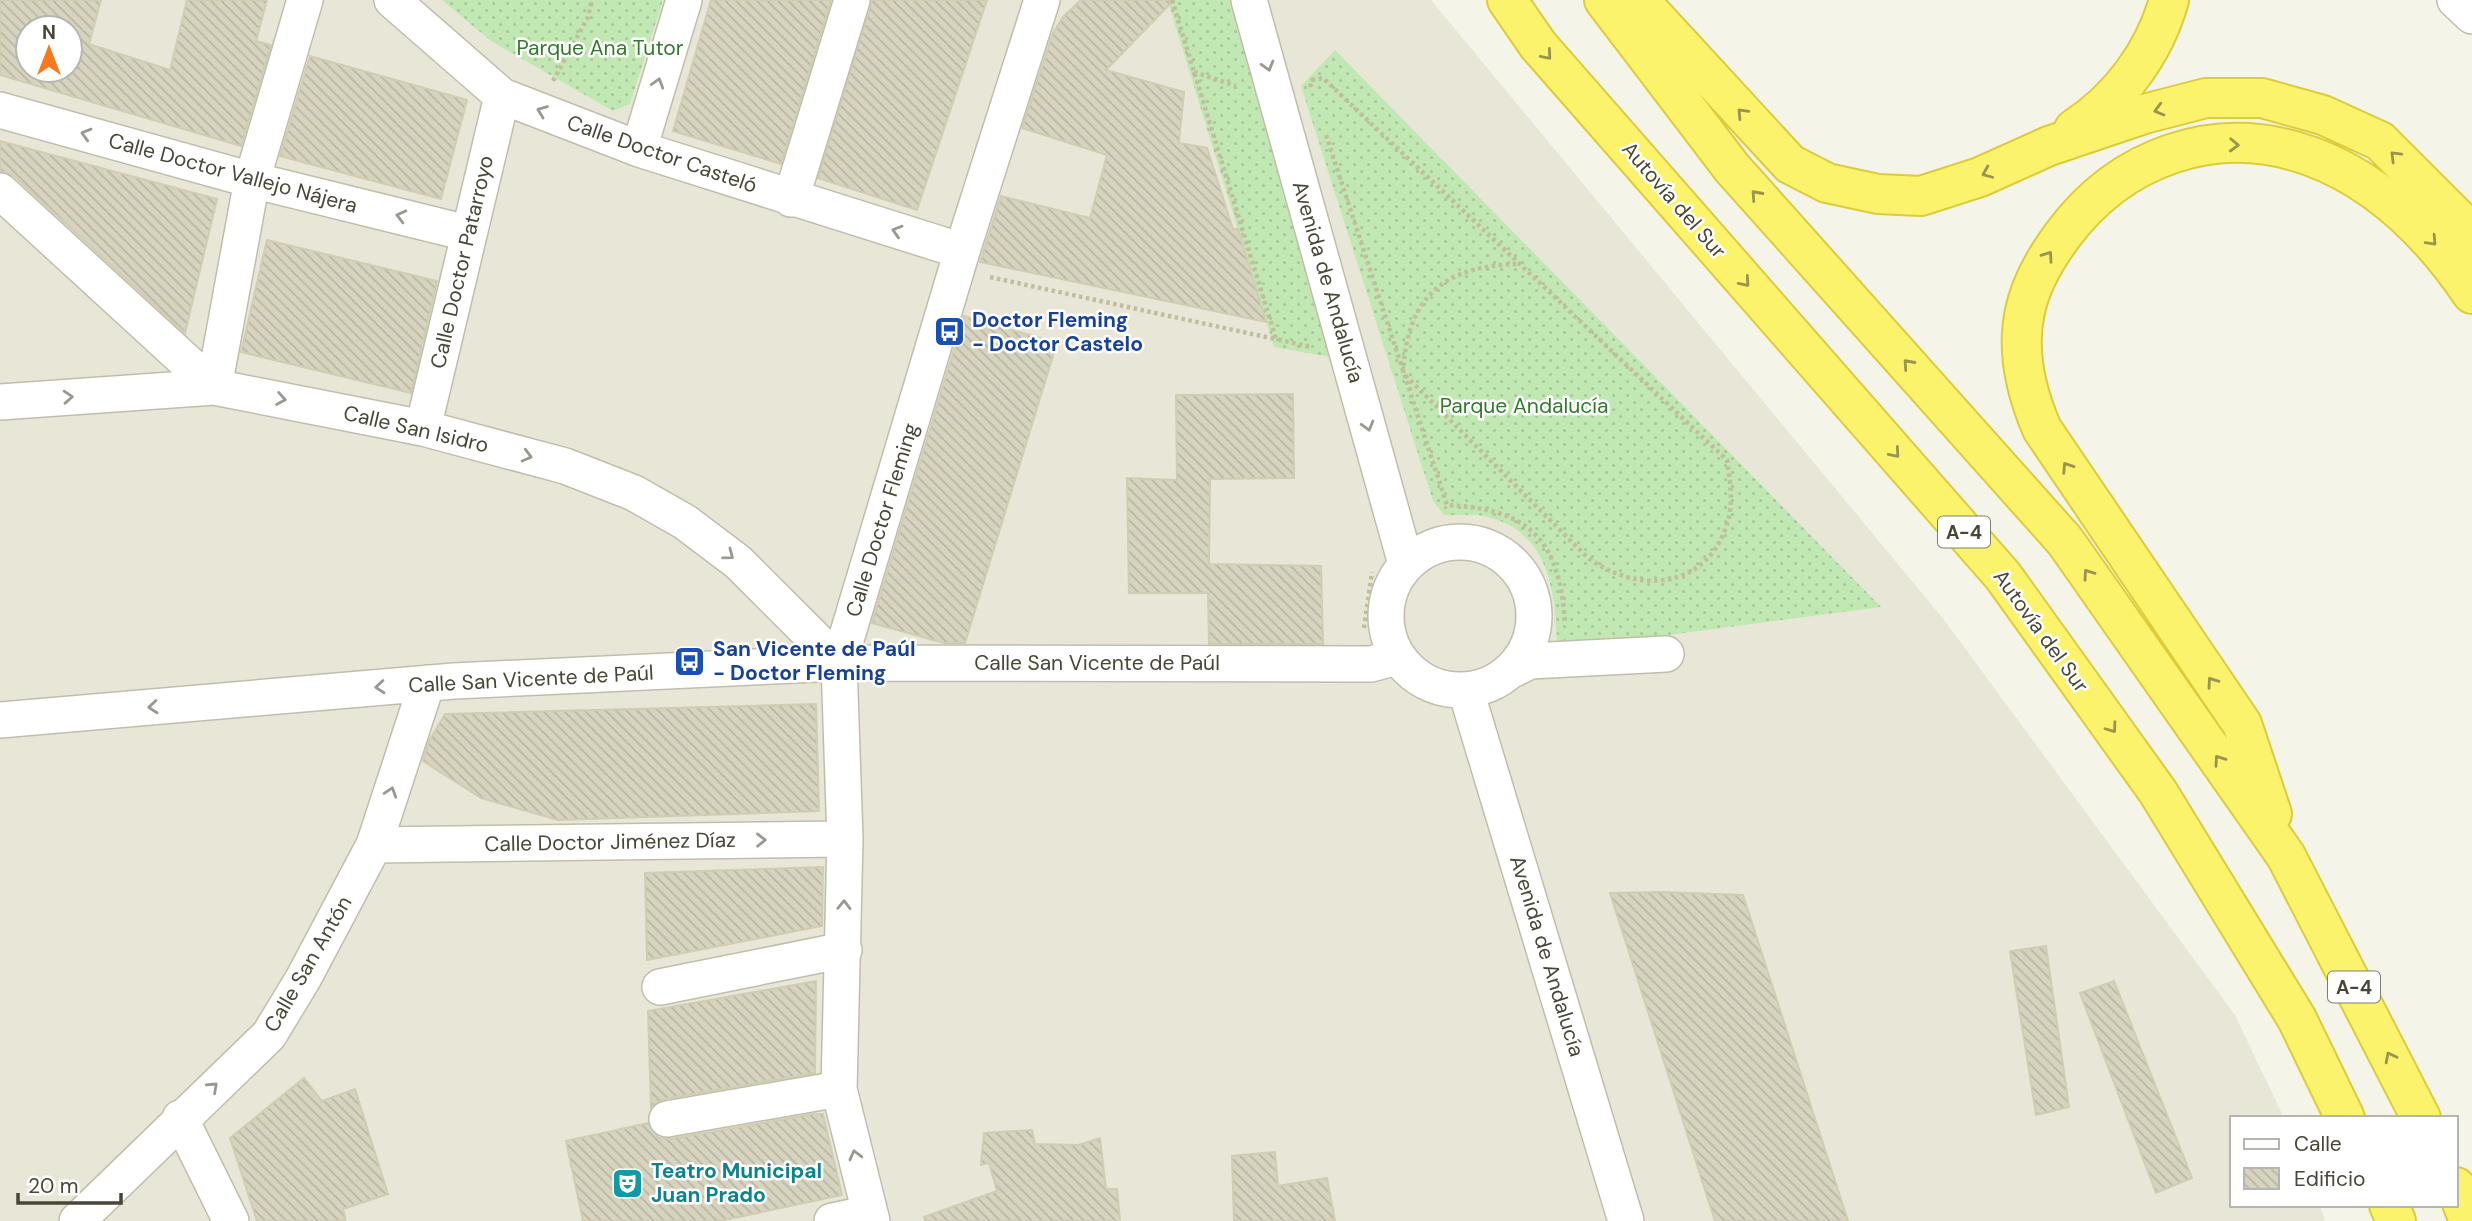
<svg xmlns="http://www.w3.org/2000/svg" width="2472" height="1221" viewBox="0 0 2472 1221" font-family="'DM Sans',sans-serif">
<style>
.residential{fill:#e8e7d7;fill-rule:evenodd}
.grass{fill:url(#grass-dots)}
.building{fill:url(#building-back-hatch);stroke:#d0cdb2;stroke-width:2;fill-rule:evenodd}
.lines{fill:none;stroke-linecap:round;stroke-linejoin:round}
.minor-casing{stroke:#c0beab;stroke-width:38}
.highway-casing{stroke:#dccc3b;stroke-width:42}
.path{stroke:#c1be9d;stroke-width:4.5;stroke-dasharray:3.5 3.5;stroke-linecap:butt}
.minor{stroke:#fff;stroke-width:35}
.highway{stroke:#fcf36c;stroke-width:38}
.oneway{stroke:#99944f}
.oneway2{stroke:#9a9991}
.labels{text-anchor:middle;stroke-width:5;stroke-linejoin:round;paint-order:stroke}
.shield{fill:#fff;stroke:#7f7e73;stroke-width:2}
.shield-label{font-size:19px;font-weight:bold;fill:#484637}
.park-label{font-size:21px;fill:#33792b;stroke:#fff}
.street-label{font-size:21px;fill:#484637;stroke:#fff}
.transit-label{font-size:21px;font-weight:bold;fill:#164399;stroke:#fff;text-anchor:start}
.culture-label{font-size:21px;font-weight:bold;fill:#0d838f;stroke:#fff;text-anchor:start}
</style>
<defs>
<pattern id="grass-dots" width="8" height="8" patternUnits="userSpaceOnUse" patternTransform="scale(1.75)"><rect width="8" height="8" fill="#c1e8b2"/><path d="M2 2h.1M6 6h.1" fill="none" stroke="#a7c89a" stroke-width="1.8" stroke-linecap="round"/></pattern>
<pattern id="building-back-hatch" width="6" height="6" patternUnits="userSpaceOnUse" patternTransform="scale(1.75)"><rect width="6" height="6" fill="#d6d3be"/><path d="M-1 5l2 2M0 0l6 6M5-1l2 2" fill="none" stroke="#b9b6a4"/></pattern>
</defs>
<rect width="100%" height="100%" fill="#f4f4e9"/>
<!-- residential -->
<path class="residential" d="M 0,0 L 1431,0 L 1945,621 L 2235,1015 L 2284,1118 L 2232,1118 L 2232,1205 L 2320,1205 L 2325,1221 L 0,1221 ZM 28,28 L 70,28 L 70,70 L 28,70 Z"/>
<!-- grass -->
<path class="grass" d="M 442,0 L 663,0 L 630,104 L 613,111 L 491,41 Z
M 1171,0 L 1235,0 L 1342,359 L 1274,347 L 1168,2 Z
M 1335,50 L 1826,551 L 1881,607 L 1623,641 L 1557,644 C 1555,590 1549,532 1487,517 C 1474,513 1457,516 1444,515 L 1433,501 L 1301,86 Z"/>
<!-- building -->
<path class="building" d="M 0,0 L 101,0 L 89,44 L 170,70 L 187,0 L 267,0 L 256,41 L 271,45 L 241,146 L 0,75 ZM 28,28 L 70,28 L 70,70 L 28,70 Z
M 711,0 L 831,0 L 781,164 L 673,131 Z
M 872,0 L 987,0 L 917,210 L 818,178 Z
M 1081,0 L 1174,0 L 1106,70 L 1184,92 L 1179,143 L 1207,148 L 1233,229 L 1238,229 L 1266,322 L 980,262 L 1001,196 L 1090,218 L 1107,155 L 1022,128 L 1053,33 L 1063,17 Z
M 310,56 L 467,100 L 441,199 L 280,156 Z
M 0,141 L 217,199 L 185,333 L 14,176 L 0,171 Z
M 267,240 L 437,281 L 411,393 L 241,352 Z
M 964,316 L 1057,343 L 965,643 L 944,643 L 872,623 Z
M 1293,394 L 1294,478 L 1210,479 L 1209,564 L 1321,566 L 1323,644 L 1209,644 L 1208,593 L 1129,593 L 1127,478 L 1177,480 L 1176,395 Z
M 816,704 L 819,811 L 558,820 L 481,798 L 423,761 L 429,741 L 445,714 Z
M 823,867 L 822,926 L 647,960 L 645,873 Z
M 1661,892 L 1743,895 L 1848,1221 L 1715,1221 L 1610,893 Z
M 2046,946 L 2069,1107 L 2036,1115 L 2010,951 Z
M 816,981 L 815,1073 L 664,1099 L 651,1107 L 648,1011 Z
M 2114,981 L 2192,1178 L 2156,1193 L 2080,993 Z
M 304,1078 L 322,1101 L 355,1089 L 388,1194 L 343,1209 L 346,1221 L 257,1221 L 230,1138 Z
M 814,1114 L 823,1114 L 842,1195 L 720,1221 L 583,1221 L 566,1141 L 648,1123 L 659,1138 L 670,1139 Z
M 1032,1130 L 1035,1144 L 1078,1145 L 1100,1138 L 1106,1189 L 1117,1189 L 1120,1221 L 925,1221 L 924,1217 L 997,1191 L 989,1163 L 981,1165 L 984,1133 Z
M 1275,1152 L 1278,1186 L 1327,1178 L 1335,1221 L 1234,1221 L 1232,1156 Z"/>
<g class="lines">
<defs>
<path id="minor" d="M 392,0 L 502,96 L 639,149 L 962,251
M 1249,0 L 1406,564
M 2455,0 L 2472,16
M 0,110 L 252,180 L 467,233
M 639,149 L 684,0
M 0,191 L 214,387 L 423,428 L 565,466 L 634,493 L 685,522 L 738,562 L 839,663
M 791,199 L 852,0
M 214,387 L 252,180 L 305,0
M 0,402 L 214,387
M 423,428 L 502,96
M1386 616a74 74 0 1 1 148 0a74 74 0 1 1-148 0Z
M 1514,669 L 1530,661 L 1666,654
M 1466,691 L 1626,1221
M 0,720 L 454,681 L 839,663 L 1371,664 L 1397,657
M 374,845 L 845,839
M 660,987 L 844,950
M 180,1118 L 231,1221
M 667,1119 L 839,1089
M 77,1221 L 269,1035 L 303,979 L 374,845 L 427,683
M 832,1221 L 870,1213
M 872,1221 L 839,1089 L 845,839 L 839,663 L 962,251 L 1042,0"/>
<path id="highway" d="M 1507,0 L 1538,45 L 2003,576 L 2158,792 L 2297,1019 L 2345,1118
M 1604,0 L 1732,168 L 2065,541 L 2286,856 L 2421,1118
M 1639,0 L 1790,164 L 1827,183 L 1878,194 L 1921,196 L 1980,177 L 2049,146 L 2144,114 L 2206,98 L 2262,98 L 2323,115 L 2380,141 L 2457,218 L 2472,244
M 2074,129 C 2120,99 2154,53 2169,0
M 2272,814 L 2242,724 L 2042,429 C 2026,392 2016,352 2025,311 C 2031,283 2045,259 2062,236 C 2120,157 2215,122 2310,156 C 2379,181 2432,235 2472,294
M 2456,1187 L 2469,1221
M 2389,1205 L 2396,1221"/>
</defs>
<!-- minor casing -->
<use href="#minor" class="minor-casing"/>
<!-- highway casing -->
<use href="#highway" class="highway-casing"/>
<!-- path -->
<path class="path" d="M 1172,0 L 1276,339 L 1311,347
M 1194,72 L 1236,86
M 553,81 L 588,17 L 592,0
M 1310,87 L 1312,80 L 1323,78 L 1727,460 C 1730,481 1734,503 1727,524 C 1706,591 1636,594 1587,557 L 1403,373 C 1407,297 1443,266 1518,264
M 1326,135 L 1447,505 C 1531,509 1560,541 1565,624
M 990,277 L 1275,339
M 1364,628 L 1372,572"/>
<!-- minor -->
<use href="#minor" class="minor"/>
<!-- highway -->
<use href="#highway" class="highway"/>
</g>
<!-- one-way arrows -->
<defs><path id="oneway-chevron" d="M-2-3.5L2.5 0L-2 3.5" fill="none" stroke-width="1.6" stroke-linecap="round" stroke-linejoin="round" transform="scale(1.75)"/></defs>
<g class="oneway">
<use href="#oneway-chevron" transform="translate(1547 55) rotate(49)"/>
<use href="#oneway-chevron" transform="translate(2159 110) rotate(165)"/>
<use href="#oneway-chevron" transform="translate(1742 113) rotate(-133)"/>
<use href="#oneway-chevron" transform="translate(2234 145) rotate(2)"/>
<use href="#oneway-chevron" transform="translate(2395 156) rotate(-135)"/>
<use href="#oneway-chevron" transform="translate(1987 173) rotate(157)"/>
<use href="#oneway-chevron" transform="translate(1756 195) rotate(-132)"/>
<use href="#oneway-chevron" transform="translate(2432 241) rotate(47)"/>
<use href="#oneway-chevron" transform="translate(2048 256) rotate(-55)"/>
<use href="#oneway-chevron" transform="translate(1745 282) rotate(49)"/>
<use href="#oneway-chevron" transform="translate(1908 364) rotate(-132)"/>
<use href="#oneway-chevron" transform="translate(1895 453) rotate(49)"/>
<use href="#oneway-chevron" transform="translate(2067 467) rotate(-123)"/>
<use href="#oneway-chevron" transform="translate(2088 574) rotate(-125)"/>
<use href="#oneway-chevron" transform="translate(2212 682) rotate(-125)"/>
<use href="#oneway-chevron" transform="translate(2112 728) rotate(54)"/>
<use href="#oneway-chevron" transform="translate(2219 760) rotate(-125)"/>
<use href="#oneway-chevron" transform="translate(2390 1057) rotate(-117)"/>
</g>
<g class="oneway2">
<use href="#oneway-chevron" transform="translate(1268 66) rotate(74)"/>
<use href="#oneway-chevron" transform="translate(658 83) rotate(-73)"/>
<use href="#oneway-chevron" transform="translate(542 111) rotate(-159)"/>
<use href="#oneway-chevron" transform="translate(86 134) rotate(-164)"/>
<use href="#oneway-chevron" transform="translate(401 216) rotate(-166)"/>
<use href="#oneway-chevron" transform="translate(897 231) rotate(-163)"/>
<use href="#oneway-chevron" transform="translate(68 397) rotate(-4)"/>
<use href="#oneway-chevron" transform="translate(281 399) rotate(10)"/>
<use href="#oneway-chevron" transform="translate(1368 426) rotate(74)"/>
<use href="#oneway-chevron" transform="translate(527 456) rotate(15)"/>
<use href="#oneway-chevron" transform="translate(729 555) rotate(37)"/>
<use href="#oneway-chevron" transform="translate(380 687) rotate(175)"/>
<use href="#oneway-chevron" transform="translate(153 707) rotate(175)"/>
<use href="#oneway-chevron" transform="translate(391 792) rotate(-72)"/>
<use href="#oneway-chevron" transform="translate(761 840) rotate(-1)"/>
<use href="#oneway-chevron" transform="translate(844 905) rotate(-89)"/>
<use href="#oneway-chevron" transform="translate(213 1087) rotate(-43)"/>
<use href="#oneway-chevron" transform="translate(855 1155) rotate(-104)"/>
</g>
<!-- icons -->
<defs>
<symbol id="bus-square" viewBox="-11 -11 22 22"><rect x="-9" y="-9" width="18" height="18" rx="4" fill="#1a4fb4" stroke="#fff"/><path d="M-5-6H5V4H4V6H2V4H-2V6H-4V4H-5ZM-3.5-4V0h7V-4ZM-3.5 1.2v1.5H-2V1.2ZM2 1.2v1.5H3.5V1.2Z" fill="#fff"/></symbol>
<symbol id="theatre-square" viewBox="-11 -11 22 22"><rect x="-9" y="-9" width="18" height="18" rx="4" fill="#0f9aa8" stroke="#fff"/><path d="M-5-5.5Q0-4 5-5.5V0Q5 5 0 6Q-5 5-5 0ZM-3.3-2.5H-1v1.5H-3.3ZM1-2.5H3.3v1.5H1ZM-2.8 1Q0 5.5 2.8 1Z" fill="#fff"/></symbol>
</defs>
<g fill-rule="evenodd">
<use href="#bus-square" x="932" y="314" width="35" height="35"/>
<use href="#bus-square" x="672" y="644" width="35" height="35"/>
<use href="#theatre-square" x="610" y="1166" width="35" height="35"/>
</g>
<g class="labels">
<!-- shield labels -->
<g class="shield">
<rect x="1938" y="516.5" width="52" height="31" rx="5"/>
<rect x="2328" y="971.5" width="52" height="31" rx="5"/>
</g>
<g class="shield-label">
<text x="1964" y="539">A-4</text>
<text x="2354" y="994">A-4</text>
</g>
<!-- park labels -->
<g class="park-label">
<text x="600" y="55">Parque Ana Tutor</text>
<text x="1524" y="413">Parque Andalucía</text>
</g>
<!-- street labels -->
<g class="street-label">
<text transform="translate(662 154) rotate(19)" y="7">Calle Doctor Casteló</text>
<text transform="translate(233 173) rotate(15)" y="7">Calle Doctor Vallejo Nájera</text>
<text transform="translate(1674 200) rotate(49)" y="7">Autovía del Sur</text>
<text transform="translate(462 262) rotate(-77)" y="7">Calle Doctor Patarroyo</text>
<text transform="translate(1328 282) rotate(74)" y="7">Avenida de Andalucía</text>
<text transform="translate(416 429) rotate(13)" y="7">Calle San Isidro</text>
<text transform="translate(882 520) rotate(-73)" y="7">Calle Doctor Fleming</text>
<text transform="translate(2041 631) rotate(54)" y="7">Autovía del Sur</text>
<text x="1097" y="670">Calle San Vicente de Paúl</text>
<text transform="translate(531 679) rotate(-3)" y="7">Calle San Vicente de Paúl</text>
<text transform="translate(610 842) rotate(-1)" y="7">Calle Doctor Jiménez Díaz</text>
<text transform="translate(1547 956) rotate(73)" y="7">Avenida de Andalucía</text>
<text transform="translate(308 964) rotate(-60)" y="7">Calle San Antón</text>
</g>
<!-- transit labels -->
<g class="transit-label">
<text x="972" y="327">Doctor Fleming<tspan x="972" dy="24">- Doctor Castelo</tspan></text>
<text x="713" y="656">San Vicente de Paúl<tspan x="713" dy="24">- Doctor Fleming</tspan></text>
</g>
<!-- culture labels -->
<g class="culture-label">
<text x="651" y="1178">Teatro Municipal<tspan x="651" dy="24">Juan Prado</tspan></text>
</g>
</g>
<!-- legend -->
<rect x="2230" y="1116" width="228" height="91" fill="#ffffff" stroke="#b6b5af" stroke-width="2"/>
<rect x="2244" y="1139" width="35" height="10" fill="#ffffff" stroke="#b6b5af" stroke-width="2"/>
<text x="2294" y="1151" font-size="21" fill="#484637">Calle</text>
<rect x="2244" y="1168" width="35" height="21" fill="url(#building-back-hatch)" stroke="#b6b5af" stroke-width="2"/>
<text x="2294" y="1186" font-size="21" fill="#484637">Edificio</text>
<!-- north arrow -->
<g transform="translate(49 49)"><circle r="33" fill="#ffffff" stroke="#b6b5af" stroke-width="2"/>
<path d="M0-5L12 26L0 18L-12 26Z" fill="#f7791d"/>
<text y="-10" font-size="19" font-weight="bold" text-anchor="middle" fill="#484637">N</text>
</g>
<!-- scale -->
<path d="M18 1193v10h103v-10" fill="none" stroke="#484637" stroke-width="3.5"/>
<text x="28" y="1193" font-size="21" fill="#484637" stroke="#ffffff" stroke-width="5" paint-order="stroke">20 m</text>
</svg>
